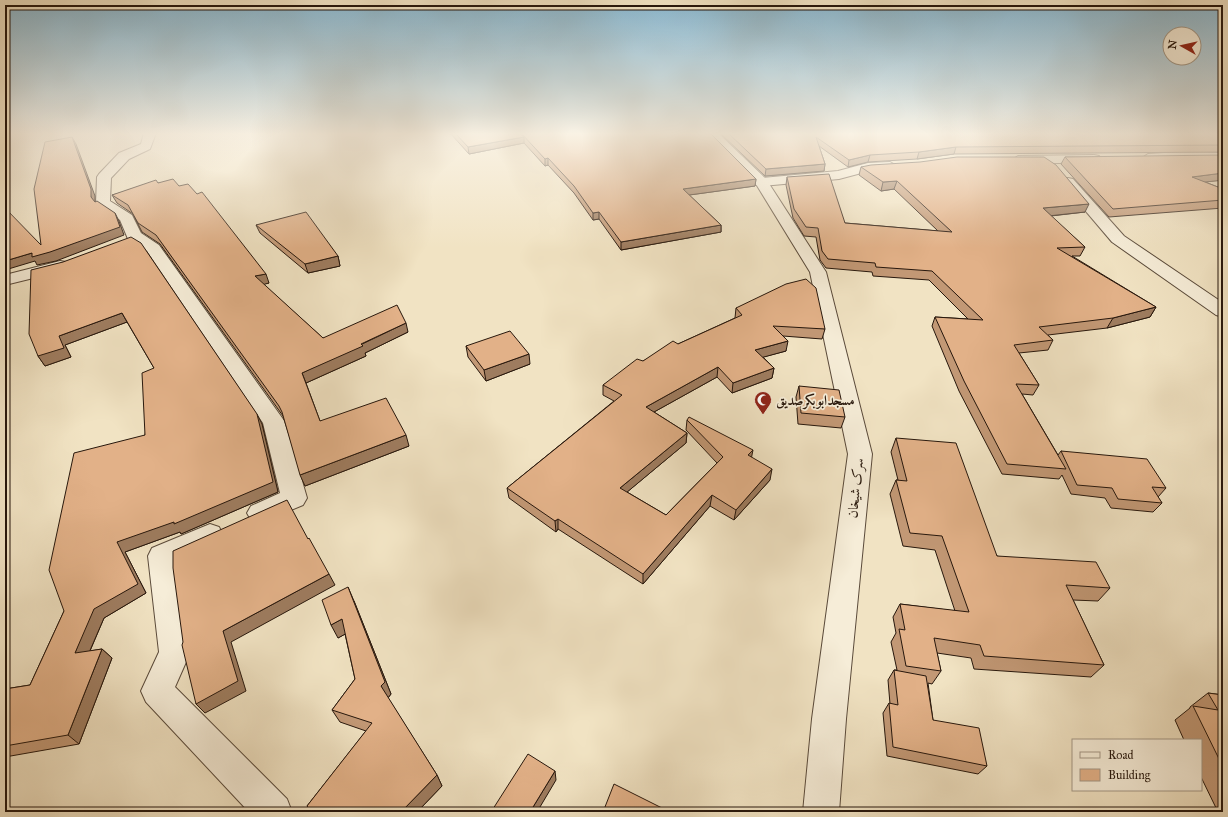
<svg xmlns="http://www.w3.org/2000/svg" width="1228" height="817" viewBox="0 0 1228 817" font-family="'IM FELL Great Primer',Amiri,serif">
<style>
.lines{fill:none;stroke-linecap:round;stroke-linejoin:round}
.minor-casing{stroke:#5a4a3a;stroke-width:2}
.tertiary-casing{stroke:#5a4a3a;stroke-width:2}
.minor{fill:#f6edd8;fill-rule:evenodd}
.tertiary{fill:#f6edd8;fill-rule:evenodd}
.wall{fill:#c29875;stroke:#27170c}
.shaded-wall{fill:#9e7c5f;stroke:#27170c}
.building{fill:#e2b188;stroke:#27170c}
.labels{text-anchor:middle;stroke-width:3.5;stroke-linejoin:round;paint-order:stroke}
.poi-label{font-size:14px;font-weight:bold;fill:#27170c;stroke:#f6edd8;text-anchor:start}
.street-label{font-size:14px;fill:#27170c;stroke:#f6edd8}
</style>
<rect width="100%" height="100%" fill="#f1e3c3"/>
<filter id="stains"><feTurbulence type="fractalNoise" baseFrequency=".005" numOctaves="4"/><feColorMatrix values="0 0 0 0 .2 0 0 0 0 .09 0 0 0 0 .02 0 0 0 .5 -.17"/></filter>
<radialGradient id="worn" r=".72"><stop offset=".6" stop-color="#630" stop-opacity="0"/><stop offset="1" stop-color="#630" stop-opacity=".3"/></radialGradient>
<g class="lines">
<defs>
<path id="minor" d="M 144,133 L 156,133 L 150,149 L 129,159 L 111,178 L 110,201 L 132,215 L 141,233 L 159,245 L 285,422 L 307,498 L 303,505 L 260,523 L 251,520 L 247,513 L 251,506 L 280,493 L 263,423 L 147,251 L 128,239 L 120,220 L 96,203 L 97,177 L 99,174 L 119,153 L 141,144 Z
M 1181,152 L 1223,153 L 1223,161 L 1181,160 L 1148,162 L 1142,158 L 1148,154 Z
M 1094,155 L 1099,156 L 1100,159 L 1099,162 L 1018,164 L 1012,160 L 1018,156 Z
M 890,162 L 897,166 L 895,169 L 869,171 L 839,179 L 761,186 L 756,185 L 754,182 L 756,179 L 761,178 L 838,171 L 868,163 Z
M 1068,178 L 1073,179 L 1124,236 L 1223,303 L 1223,317 L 1216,315 L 1112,242 L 1061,182 L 1063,179 Z
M 60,261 L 66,262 L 68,266 L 66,270 L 5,285 L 5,275 Z
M 210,524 L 219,527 L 223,535 L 219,543 L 177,562 L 190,653 L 175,687 L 287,799 L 292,812 L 249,812 L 146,702 L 141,691 L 159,652 L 148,556 L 152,548 Z"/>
<path id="tertiary" d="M 705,133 L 718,133 L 766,179 L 826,272 L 872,454 L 846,719 L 839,812 L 803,812 L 812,719 L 848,454 L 810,272 L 756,184 Z"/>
</defs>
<!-- minor casing -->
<use href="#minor" class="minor-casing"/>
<!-- tertiary casing -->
<use href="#tertiary" class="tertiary-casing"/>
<!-- minor -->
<use href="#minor" class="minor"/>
<!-- tertiary -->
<use href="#tertiary" class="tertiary"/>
</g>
<!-- wall -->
<path class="wall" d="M 450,133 L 710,133 L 756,179 L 755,186 L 689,195 L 721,225 L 721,232 L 621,250 L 599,219 L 593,220 L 574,193 L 548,165 L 545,166 L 524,143 L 469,154 Z
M 720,133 L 1223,133 L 1223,152 L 954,154 L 917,159 L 868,162 L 848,167 L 819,146 L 825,164 L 824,171 L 765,176 Z
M 1065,157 L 1221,159 L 1223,160 L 1223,180 L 1205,182 L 1223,189 L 1223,208 L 1109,217 L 1061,164 Z
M 861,167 L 1085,212 L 1051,216 L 1085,247 L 1080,256 L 1072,256 L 1156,307 L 1150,317 L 1107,328 L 1048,335 L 1053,340 L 1048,350 L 1019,353 L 1039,385 L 1033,395 L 1022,394 L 1058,455 L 1061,451 L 1166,488 L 1158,497 L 1162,503 L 1153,512 L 1111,508 L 1105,498 L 1071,494 L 1062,475 L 1059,479 L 1002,474 L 959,391 L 932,326 L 935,317 L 968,319 L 929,280 L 873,276 L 872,272 L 826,268 L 820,260 L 816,237 L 804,236 L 793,218 L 786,185 L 787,177 L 845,223 L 938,231 L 894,189 L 881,191 L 859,175 Z
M 158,183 L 179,186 L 269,283 L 263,284 L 323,338 L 408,332 L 365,353 L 366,356 L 306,383 L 320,421 L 409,446 L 305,486 L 283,416 L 160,244 L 142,232 L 133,214 L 117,203 L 112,195 Z
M 256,225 L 338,256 L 340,266 L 308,273 L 260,233 Z
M 63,262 L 262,424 L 278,492 L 181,534 L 180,532 L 125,552 L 146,593 L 104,618 L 90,651 L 102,649 L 112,658 L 79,744 L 5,757 L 5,689 L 30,685 L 145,435 L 154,368 L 127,322 L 65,345 L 71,357 L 45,366 L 38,356 Z
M 736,308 L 825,329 L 822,339 L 783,336 L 786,351 L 763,357 L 774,368 L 772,378 L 732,393 L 717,377 L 654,412 L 687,433 L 686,443 L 627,492 L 666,515 L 717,463 L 686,430 L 687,420 L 751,457 L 770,480 L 734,520 L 710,506 L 643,584 L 558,529 L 556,532 L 509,498 L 507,488 L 614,401 L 603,395 L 603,385 L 643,361 L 678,344 L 735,318 Z
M 466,346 L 530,364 L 486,381 L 468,357 Z
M 799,386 L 845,417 L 841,428 L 798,424 L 796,397 Z
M 896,438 L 997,556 L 1110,588 L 1098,601 L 1073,600 L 1104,665 L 1091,677 L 974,669 L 971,658 L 937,653 L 941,671 L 932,684 L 928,683 L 933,720 L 987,766 L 978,774 L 887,756 L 883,713 L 889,703 L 890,704 L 888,680 L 894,670 L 897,670 L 891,642 L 896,633 L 893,617 L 900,604 L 955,611 L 935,550 L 903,546 L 890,494 L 896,480 L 898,480 L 891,452 Z
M 354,601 L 391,694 L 388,698 L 437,775 L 442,786 L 417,812 L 312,812 L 307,806 L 366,731 L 340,722 L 332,710 L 355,679 L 345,634 L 338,638 Z
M 1208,693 L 1223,695 L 1223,812 L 1218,812 L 1201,777 L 1201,740 L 1184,740 L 1175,720 L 1190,708 L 1190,707 Z"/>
<!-- shaded-wall -->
<path class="shaded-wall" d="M 72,137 L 76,144 L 95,196 L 95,204 L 91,197 Z
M 524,137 L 524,143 L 469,154 L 468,147 Z
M 956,147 L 954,154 L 917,159 L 919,152 Z
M 870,155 L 868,162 L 848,167 L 849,160 Z
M 548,158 L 548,165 L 545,166 L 545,159 Z
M 825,164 L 824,171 L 765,176 L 766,169 Z
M 1223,173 L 1223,180 L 1188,184 L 1192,177 Z
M 756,179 L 755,186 L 682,196 L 683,189 Z
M 897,181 L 894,189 L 881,191 L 883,182 Z
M 1089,204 L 1085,212 L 1039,217 L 1043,208 Z
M 599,212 L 599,219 L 593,220 L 593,213 Z
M 115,213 L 119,221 L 124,235 L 56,261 L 37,265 L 35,261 L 5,270 L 5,261 L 32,253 Z
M 721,225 L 721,232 L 621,250 L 621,242 Z
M 338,256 L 340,266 L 308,273 L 305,264 Z
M 266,274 L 269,283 L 258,286 L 255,276 Z
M 1156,307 L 1150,317 L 1107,328 L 1113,318 Z
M 122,313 L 127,322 L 65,345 L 71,357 L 45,366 L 38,356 L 59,336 Z
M 406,323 L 408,332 L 365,353 L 366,356 L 306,383 L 302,373 Z
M 788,341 L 786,351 L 753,360 L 755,350 Z
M 529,354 L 530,364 L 486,381 L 484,370 Z
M 718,367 L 717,377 L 645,417 L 646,407 Z
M 774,368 L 772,378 L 732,393 L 733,383 Z
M 257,414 L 262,424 L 278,492 L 181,534 L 180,532 L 125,552 L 146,593 L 104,618 L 85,662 L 75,653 L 117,542 Z
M 687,433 L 686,443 L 620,498 L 620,488 Z
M 406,435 L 409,446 L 305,486 L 300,475 Z
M 753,450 L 751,460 L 748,455 Z
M 772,469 L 770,480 L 734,520 L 736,510 Z
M 712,495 L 710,506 L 643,584 L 643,574 Z
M 558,519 L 558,529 L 556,532 L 555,521 Z
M 329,574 L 335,585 L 231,642 L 246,691 L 205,713 L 196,704 L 223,631 Z
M 348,587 L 354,601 L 391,694 L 387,699 L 381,686 Z
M 342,619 L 349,632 L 338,638 L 331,625 Z
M 102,649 L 112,658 L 79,744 L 68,735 Z
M 555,771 L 556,780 L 537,812 L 530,812 Z
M 437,775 L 442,786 L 417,812 L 401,812 Z"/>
<!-- building -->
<path class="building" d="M 455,133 L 519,133 L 524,137 L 468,147 Z
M 521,133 L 710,133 L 756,179 L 683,189 L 721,225 L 621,242 L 599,212 L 593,213 L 574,186 L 548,158 L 545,159 Z
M 728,133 L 1223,133 L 1223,145 L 956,147 L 919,152 L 870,155 L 849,160 L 816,137 L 825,164 L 766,169 Z
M 72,137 L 91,189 L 91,197 L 95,202 L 97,201 L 115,213 L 120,227 L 50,252 L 32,257 L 32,253 L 5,261 L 5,208 L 41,245 L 34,189 L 45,142 Z
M 1223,155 L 1218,157 L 1223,160 L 1223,173 L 1192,177 L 1223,189 L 1223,200 L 1113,209 L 1065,157 Z
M 957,157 L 1044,157 L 1056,165 L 1089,204 L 1043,208 L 1085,247 L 1057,248 L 1156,307 L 1113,318 L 1039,327 L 1053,340 L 1014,345 L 1039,385 L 1016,384 L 1066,469 L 1007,464 L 964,381 L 935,317 L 983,320 L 932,271 L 876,267 L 875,263 L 828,259 L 822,251 L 818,228 L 806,227 L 794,209 L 787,177 L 829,174 L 845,223 L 952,232 L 897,181 L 883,182 L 861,167 L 871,165 L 920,162 Z
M 173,179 L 179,186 L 188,184 L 197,194 L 202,192 L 266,274 L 255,276 L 323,338 L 397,305 L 406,323 L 361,344 L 363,346 L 302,373 L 320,421 L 386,398 L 406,435 L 300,475 L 282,412 L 279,406 L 156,235 L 138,223 L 128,205 L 112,195 L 156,180 L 158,183 Z
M 306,212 L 338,256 L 305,264 L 256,225 Z
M 131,237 L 141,243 L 257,414 L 273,482 L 174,524 L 174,522 L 117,542 L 138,584 L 94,609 L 75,653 L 102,649 L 68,735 L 5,746 L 5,689 L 30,685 L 64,611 L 49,570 L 74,453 L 145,435 L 142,373 L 154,368 L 122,313 L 59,336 L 64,348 L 38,356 L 29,334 L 31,270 L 63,262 Z
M 806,279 L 816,288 L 825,329 L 773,326 L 788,341 L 755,350 L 774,368 L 733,383 L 718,367 L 646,407 L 687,433 L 620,488 L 666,515 L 723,457 L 687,420 L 689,417 L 753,450 L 748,455 L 772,469 L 736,510 L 712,495 L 643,574 L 558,519 L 555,521 L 507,488 L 622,395 L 603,385 L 637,359 L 643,361 L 673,341 L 678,344 L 742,315 L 736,308 L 786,284 Z
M 510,331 L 529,354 L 484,370 L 466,346 Z
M 799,386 L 839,390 L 845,417 L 801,413 Z
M 896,438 L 956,443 L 997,556 L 1096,562 L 1110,588 L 1066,585 L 1104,665 L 984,656 L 980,645 L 934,638 L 941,671 L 906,666 L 899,629 L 905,630 L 900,604 L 969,612 L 942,536 L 910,533 L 896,480 L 907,481 Z
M 1061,451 L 1147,459 L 1166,488 L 1152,487 L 1162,503 L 1118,499 L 1112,488 L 1077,485 Z
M 287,500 L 308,539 L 309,538 L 329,574 L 223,631 L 238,681 L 196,704 L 182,645 L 183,642 L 173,568 L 173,551 Z
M 348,587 L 385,682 L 381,686 L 437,775 L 401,812 L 312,812 L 307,806 L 372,723 L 332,710 L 355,679 L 342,619 L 331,625 L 322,600 Z
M 894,670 L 926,676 L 933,720 L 979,728 L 987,766 L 893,747 L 889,703 L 898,705 Z
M 1208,693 L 1223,695 L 1223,767 L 1193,706 L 1218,710 Z
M 528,754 L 555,771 L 530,812 L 491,812 Z
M 614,784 L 670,812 L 603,812 Z"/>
<!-- sky -->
<linearGradient id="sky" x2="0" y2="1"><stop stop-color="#89b8d1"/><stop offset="0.54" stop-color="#f9f2e4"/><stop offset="1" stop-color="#f9f2e4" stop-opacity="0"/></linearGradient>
<rect width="1228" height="248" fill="url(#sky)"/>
<!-- icons -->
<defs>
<symbol id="mosque-pin" viewBox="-11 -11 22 30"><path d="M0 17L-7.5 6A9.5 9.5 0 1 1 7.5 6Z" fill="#8f2418" stroke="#f6edd8"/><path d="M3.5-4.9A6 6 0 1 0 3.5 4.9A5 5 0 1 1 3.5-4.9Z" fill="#fff"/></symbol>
</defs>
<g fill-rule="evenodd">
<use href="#mosque-pin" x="753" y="390" width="20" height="27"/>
</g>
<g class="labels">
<!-- poi labels -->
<g class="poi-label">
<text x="776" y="405">مسجدابوبکرصدیق</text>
</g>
<!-- street labels -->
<g class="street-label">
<text transform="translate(855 488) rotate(-84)" y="5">سرک شیخان</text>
</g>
</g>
<!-- margin -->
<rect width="1228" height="817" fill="none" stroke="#f1e3c3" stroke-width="20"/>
<rect x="6" y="6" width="1216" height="805" fill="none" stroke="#27170c" stroke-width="2"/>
<rect x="10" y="10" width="1208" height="797" fill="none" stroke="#27170c"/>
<!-- legend -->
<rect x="1072" y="739" width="130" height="52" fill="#f6edd8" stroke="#a39786"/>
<rect x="1080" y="752" width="20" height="6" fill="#f6edd8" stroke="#a39786"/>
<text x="1108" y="759" font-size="12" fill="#27170c">Road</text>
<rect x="1080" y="769" width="20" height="12" fill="#e2b188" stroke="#a39786"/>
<text x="1108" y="779" font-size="12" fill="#27170c">Building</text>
<!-- north arrow -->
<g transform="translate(1182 46) rotate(278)"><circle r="19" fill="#f6edd8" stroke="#a39786"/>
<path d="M0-3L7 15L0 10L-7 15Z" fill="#8f2418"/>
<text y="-6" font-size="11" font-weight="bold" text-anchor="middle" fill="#27170c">N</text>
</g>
<rect width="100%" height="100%" filter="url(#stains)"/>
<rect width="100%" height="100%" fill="url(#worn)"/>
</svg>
